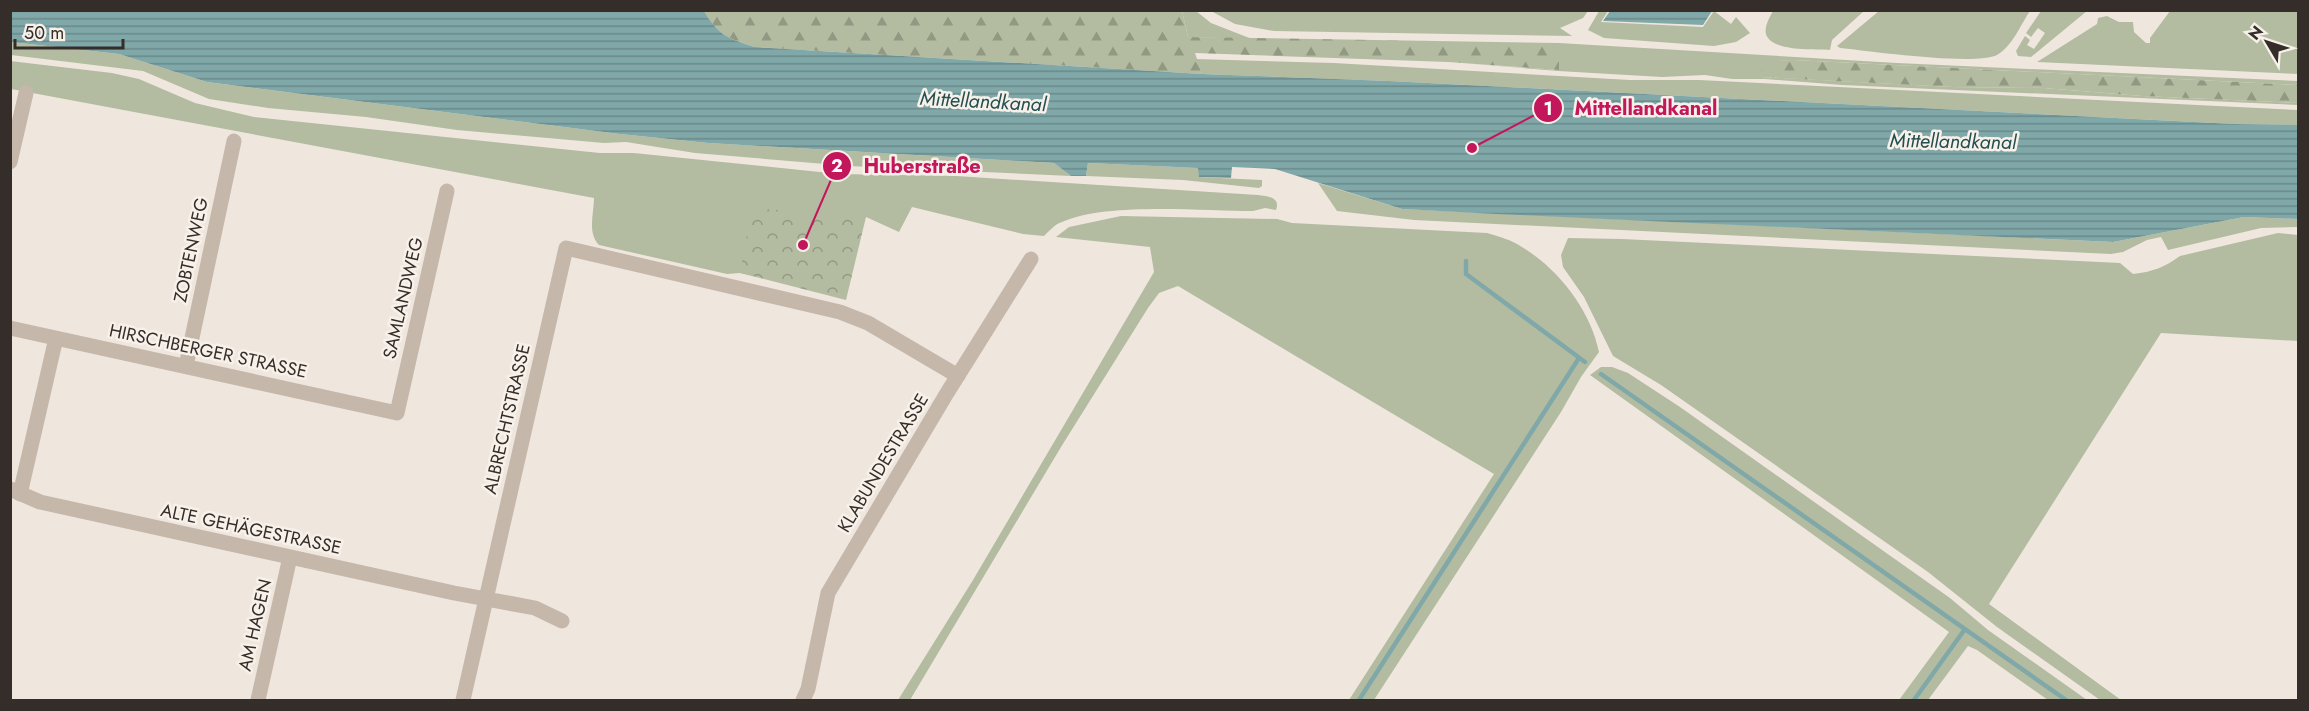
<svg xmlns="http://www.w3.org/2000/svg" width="2309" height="711" viewBox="0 0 2309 711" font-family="Jost,sans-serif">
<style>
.grass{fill:#b3bca0}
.forest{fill:url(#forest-firs)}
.park{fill:url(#park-crowns)}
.water{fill:url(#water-rules)}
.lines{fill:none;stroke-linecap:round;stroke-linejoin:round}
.stream{stroke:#80a8a9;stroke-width:4.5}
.minor{stroke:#c6b7ab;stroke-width:15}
.labels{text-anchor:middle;stroke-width:5;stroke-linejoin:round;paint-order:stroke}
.street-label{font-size:18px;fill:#352d29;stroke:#f7f1ea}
.water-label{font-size:20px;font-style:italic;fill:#244f51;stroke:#f7f1ea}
.leader{fill:none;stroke:#c2185b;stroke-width:2}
.callout-dot{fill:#c2185b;stroke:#f7f1ea;stroke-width:2}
.mark-label{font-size:18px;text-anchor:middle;font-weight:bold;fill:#fff}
.callout-label{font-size:20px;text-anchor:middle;font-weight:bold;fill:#c2185b;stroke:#f7f1ea;stroke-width:5;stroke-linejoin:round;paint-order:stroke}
</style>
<defs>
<pattern id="forest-firs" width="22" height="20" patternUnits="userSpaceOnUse" patternTransform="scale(1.5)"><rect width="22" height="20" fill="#b3bca0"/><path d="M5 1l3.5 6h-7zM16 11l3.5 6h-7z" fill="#929982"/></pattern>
<pattern id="park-crowns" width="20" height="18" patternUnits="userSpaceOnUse" patternTransform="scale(1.5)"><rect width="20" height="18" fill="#b3bca0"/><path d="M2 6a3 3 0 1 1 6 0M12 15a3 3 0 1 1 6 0" fill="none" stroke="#929982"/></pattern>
<pattern id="water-rules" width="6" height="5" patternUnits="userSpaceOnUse" patternTransform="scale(1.5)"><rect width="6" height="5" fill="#80a8a9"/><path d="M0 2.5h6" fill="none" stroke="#6a898a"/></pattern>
</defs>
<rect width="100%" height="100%" fill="#efe7de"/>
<!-- grass -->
<path class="grass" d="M 1182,11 L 1196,11 L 1211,23 L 1252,39 L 1188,37 Z
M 1211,11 L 1588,11 L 1583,18 L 1560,28 L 1572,36 L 1274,31 L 1235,24 Z
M 1599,11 L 1608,11 L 1601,22 L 1703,27 L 1714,11 L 1731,24 L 1736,17 L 1750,33 L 1736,42 L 1714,46 L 1604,38 L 1588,30 Z
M 1773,11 L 1773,10 L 1864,11 L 1832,40 L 1830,50 C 1815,49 1771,52 1766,34 C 1764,26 1770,17 1773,11 Z
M 1879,11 L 1879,10 L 2030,11 C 2021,24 2012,47 1997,55 C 1975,66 1869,51 1840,48 L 1837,46 Z
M 2041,11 L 2087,11 L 2031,57 L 2018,56 L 2016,51 L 2025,36 L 2030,40 L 2027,45 L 2034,49 L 2045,33 L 2038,28 L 2031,37 L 2026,33 Z
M 2170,11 L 2298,11 L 2298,74 L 2037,62 L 2097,24 L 2098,18 L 2107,16 L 2119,22 L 2133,22 L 2134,32 L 2146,43 L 2150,43 L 2150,38 Z
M 11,42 L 119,54 L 207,82 L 620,134 L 708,143 L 1054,163 L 1071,176 L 849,166 L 695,153 L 626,142 L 604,143 L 457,130 L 366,117 L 268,108 L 209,99 L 143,71 L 11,55 Z
M 1559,43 L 1897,63 L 2298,81 L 2298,85 L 1794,60 L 1761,62 L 1762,77 L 1952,87 L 2044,88 L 2142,96 L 2298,103 L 2298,105 L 1842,85 L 1765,79 L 1732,79 L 1705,75 L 1662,77 L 1558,71 L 1461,63 L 1559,70 Z
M 1196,59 L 1334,63 L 1630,80 L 1699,80 L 2298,110 L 2298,125 L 2234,124 L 1389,81 L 1202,74 Z
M 10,61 L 112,73 L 139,79 L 195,103 L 254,117 L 600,153 L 634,153 L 839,174 L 956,176 L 1258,195 C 1267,196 1281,197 1276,210 L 1265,208 L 1253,211 C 1203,211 1106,202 1062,222 C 1055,224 1049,231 1044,236 L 1023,234 L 912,207 L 899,232 L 866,217 L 769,279 L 740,273 L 727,274 L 599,245 C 587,233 594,213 594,198 L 11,89 Z
M 1088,163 L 1199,168 L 1199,177 L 1262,180 L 1262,186 L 1259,188 L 1183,180 L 1086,176 Z
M 1318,183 L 1402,209 L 2113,242 L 2244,217 L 2298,219 L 2298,227 L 2261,228 L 2168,250 L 2161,237 L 2147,240 L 2123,252 L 2111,254 L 1414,220 L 1337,211 Z
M 1121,216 L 1277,219 L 1292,223 L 1487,233 C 1497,236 1508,239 1517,244 C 1556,266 1590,308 1599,352 L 1581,377 L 1561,412 L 1374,700 L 1349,700 L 1494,474 L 1178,286 L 1159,293 L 1148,308 L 1061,447 L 910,700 L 898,700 L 973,580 L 1154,272 L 1150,247 L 1056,237 L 1069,227 Z
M 2278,233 L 2298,235 L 2298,341 L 2161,333 L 1989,604 L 2121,700 L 2100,700 L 1997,627 L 1928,572 L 1661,385 L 1613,356 L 1584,297 L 1563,267 L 1561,255 L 1568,238 L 1622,239 L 2120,263 L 2133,274 C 2152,272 2165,267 2180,256 Z
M 1601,367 L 1612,367 L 1628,373 L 1680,407 L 1892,557 L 1950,598 L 1988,630 L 2087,700 L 2048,700 L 1977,650 L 1968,646 L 1928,700 L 1899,700 L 1949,632 L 1590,375 Z"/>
<!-- forest -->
<path class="forest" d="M 703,11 L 1182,11 L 1188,37 L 1559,43 L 1559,70 L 1448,62 L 1195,53 L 1202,74 L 755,47 C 727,38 719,36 703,11 Z
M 1794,60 L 2298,85 L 2298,103 L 2142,96 L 2044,88 L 1952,87 L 1761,77 L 1761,61 Z"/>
<!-- park -->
<path class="park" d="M 752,208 L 866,217 L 846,300 L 740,273 Z"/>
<!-- water -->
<path class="water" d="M 11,10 L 703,10 C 719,36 727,38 755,47 L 1202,74 L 1389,81 L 2234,124 L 2298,125 L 2298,219 L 2244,217 L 2113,242 L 1496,214 L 1402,209 L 1275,169 L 1232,167 L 1231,178 L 1199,177 L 1198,168 L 1088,163 L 1086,176 L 1071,176 L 1054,163 L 708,143 L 620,134 L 207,82 L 119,54 L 11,42 Z
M 1610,11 L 1610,10 L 1712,11 L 1703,25 L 1603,21 Z"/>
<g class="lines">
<!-- stream -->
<path class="stream" d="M 1466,261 L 1466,274 L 1585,362
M 1601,374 L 2066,700
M 1359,700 L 1579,358
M 1914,700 L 1965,629"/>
<!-- minor -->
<path class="minor" d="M 10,162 L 26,93
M 10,328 L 397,413 L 447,191
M 186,366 L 234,141
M 10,489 L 40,502 L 454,593 L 535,608 L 562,621
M 20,494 L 56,338
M 258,700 L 290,557
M 463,700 L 566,248 L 840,312 L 868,323 L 958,376
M 803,700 L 808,689 L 828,593 L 947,393 L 1031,259"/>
</g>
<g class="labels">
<!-- street labels -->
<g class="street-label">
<text transform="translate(191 250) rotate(-78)" y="6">ZOBTENWEG</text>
<text transform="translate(403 298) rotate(-77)" y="6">SAMLANDWEG</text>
<text transform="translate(208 351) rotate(12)" y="6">HIRSCHBERGER STRASSE</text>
<text transform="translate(507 419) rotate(-77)" y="6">ALBRECHTSTRASSE</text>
<text transform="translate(883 463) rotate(-59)" y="6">KLABUNDESTRASSE</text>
<text transform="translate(251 529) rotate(12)" y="6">ALTE GEHÄGESTRASSE</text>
<text transform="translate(255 625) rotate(-77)" y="6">AM HAGEN</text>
</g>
<!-- water labels -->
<g class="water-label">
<text transform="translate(983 101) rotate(3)" y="7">Mittellandkanal</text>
<text transform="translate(1953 141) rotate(1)" y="7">Mittellandkanal</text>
</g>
</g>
<!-- callouts -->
<path class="leader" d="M1472 148L1548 108M803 245L837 166"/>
<g class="callout-dot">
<circle cx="1472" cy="148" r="6"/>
<circle cx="803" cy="245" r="6"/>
<circle cx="1548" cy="108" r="15"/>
<circle cx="837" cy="166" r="15"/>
</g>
<g class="mark-label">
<text x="1548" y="115">1</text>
<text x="837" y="172">2</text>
</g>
<g class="callout-label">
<text x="1646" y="115">Mittellandkanal</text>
<text x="922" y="173">Huberstraße</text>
</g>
<!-- border -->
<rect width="2309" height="711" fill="none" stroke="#352d29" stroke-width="24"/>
<!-- north arrow -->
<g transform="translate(2267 42) rotate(309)" stroke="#f7f1ea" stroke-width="4.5" paint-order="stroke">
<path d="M0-4.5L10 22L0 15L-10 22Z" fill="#352d29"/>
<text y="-9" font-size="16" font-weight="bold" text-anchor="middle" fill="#352d29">N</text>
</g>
<!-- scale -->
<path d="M15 39v9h108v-9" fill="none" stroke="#352d29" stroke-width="3"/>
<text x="24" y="39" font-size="18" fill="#352d29" stroke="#f7f1ea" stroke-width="4.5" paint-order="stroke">50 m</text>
</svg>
